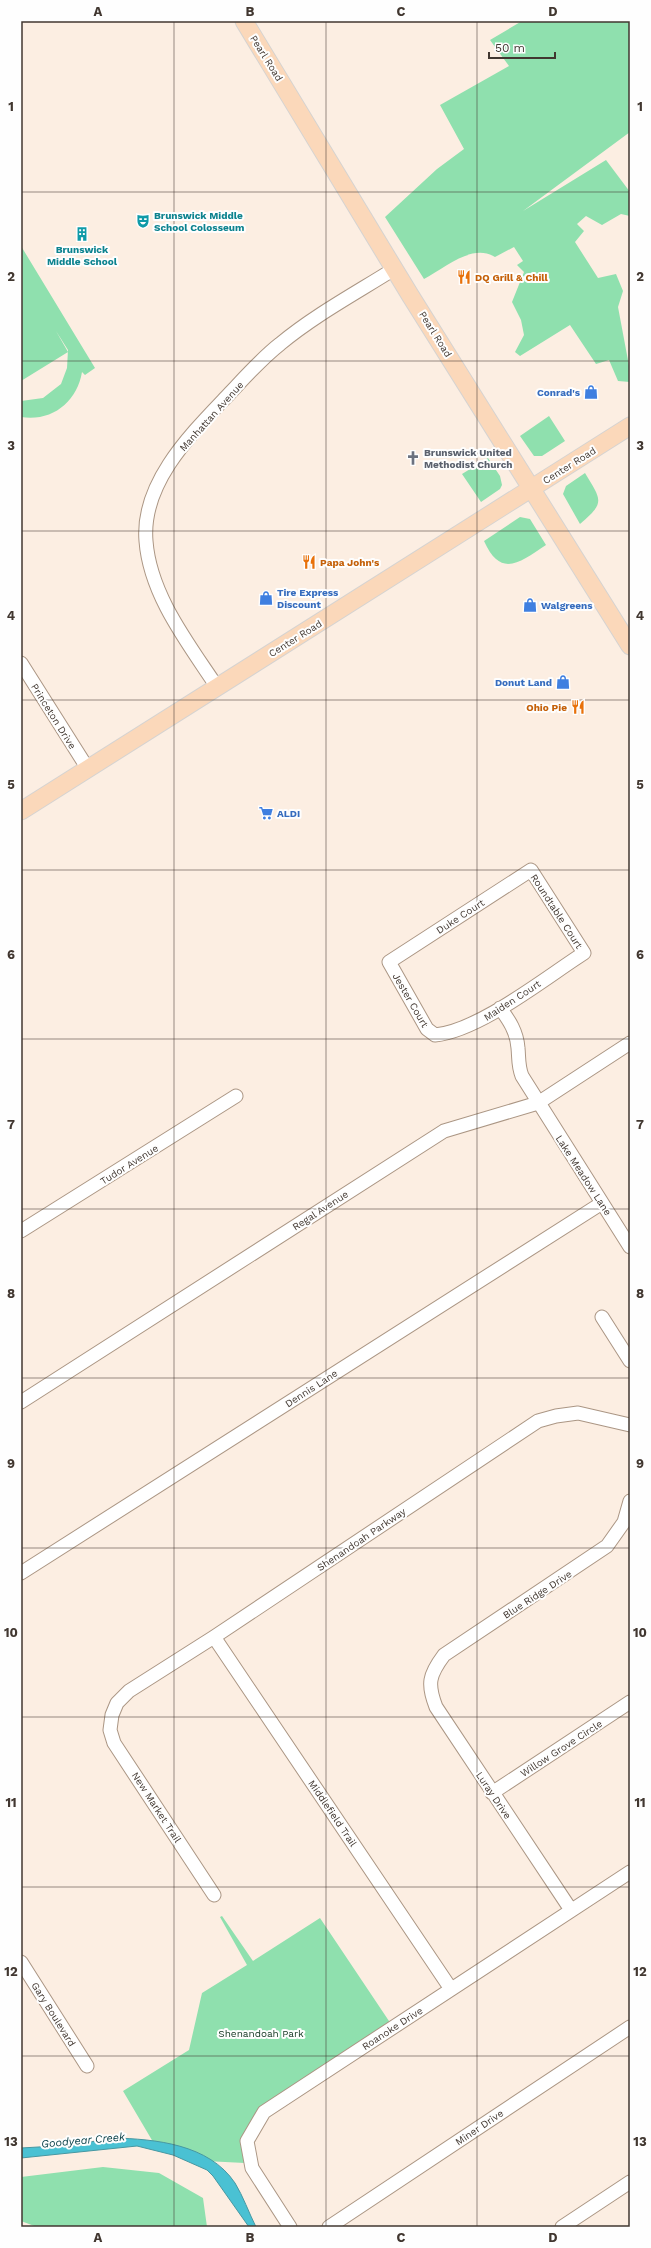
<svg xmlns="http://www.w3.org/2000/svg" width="651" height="2248" viewBox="0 0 651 2248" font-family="'Work Sans',sans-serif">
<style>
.green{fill:#8fe0ae}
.water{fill:#4ac1d3;stroke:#4798a2}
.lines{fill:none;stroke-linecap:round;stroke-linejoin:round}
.minor-casing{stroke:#ab9684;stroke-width:15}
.major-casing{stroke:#d5d3d1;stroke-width:19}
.minor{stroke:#fff;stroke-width:13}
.major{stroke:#fbd8ba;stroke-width:17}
.grid{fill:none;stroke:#413730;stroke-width:1;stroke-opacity:0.55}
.labels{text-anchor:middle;stroke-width:4;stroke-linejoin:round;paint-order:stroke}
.street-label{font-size:10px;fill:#413730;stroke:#fefefe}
.culture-label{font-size:10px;font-weight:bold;fill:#0d838f;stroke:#fefefe;text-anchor:start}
.food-label{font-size:10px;font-weight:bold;fill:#c56008;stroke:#fefefe;text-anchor:start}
.shop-label{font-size:10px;font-weight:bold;fill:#366cbe;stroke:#fefefe;text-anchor:start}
.worship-label{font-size:10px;font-weight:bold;fill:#5b616d;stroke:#fefefe;text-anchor:start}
.park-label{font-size:10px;fill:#113520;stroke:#fefefe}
.water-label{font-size:11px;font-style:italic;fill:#0c424a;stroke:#fefefe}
.neatline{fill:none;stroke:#413730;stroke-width:1.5}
.grid-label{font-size:13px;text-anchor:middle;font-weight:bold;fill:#413730}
</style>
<rect width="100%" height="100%" fill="#fceee2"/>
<!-- green -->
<path class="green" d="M 522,21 L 630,21 L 630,132 L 523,211 L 606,160 L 630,192 L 630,216 L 621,214 L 602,225 L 586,216 L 577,224 L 584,231 L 575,242 L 598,278 L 616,274 L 623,291 L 618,307 L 630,371 L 630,382 L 618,381 L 609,360 L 596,364 L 570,325 L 520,356 L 515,352 L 524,335 L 521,320 L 512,302 L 524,272 L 517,265 L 523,261 L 514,247 L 495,257 C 472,243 445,268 424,279 L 385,217 L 437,169 L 464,149 L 440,105 L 509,66 L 490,40 Z
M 21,246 L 95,368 L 85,375 L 82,372 C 77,402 52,422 21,417 L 21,401 L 43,398 L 61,384 L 67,368 L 68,350 L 56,331 L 68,352 L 21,381 Z
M 549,416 L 565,441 L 542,456 L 534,456 L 520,436 Z
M 488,458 L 500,476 L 502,485 L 500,489 L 481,502 L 462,474 Z
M 585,473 C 601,500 606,502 580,524 L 563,494 L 566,486 Z
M 520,517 L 530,519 L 546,545 C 520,562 501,579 484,541 Z
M 222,1916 L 253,1961 L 320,1918 L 391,2024 L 258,2112 C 243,2131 243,2139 245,2163 L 205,2161 L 156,2147 L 123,2091 L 189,2050 L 202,1993 L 247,1965 L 220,1917 Z
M 103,2167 L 159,2173 L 203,2198 L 207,2227 L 37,2227 L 21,2221 L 21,2177 Z"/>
<!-- water -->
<path class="water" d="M 113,2138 C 155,2139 209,2144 235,2183 C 243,2196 249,2213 256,2227 L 249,2227 L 213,2176 L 207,2170 L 173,2155 L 137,2146 L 21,2158 L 21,2148 L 73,2145 Z"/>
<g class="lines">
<defs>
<path id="minor" d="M 21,663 L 88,769
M 217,687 C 188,643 150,595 146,541 C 141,482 193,432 230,393 C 246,376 262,358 280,344 C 315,315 356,293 394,269
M 531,870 L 584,953 C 545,978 479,1031 435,1035 L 427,1029 L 389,962 Z
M 500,1008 C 509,1020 517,1032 518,1048 C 519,1058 518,1066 522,1076 L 630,1247
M 21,1231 L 236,1096
M 602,1317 L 630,1361
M 21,1402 L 444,1131 L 538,1103 L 630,1043
M 21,1573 L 602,1203
M 214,1637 L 451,1989
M 492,1793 L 630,1702
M 214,1895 L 114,1743 L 110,1730 L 112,1715 L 117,1703 L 129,1691 L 214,1637 L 538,1421 L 556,1416 L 578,1413 L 630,1425
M 571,1910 L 436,1707 C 427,1684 429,1675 444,1655 L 607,1546 L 624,1522 L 630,1501
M 21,1962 L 87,2066
M 290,2227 L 252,2168 L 247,2141 L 264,2112 L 630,1872
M 329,2227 L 630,2027
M 562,2227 L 630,2182"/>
<path id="major" d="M 244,21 L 410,295 L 630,646
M 21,811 L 630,426"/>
</defs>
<!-- minor casing -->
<use href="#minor" class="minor-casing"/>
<!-- major casing -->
<use href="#major" class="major-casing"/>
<!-- minor -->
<use href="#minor" class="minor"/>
<!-- major -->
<use href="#major" class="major"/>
</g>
<!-- grid -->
<path class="grid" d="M 174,21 L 174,2227M 326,21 L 326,2227M 477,21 L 477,2227M 21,192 L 630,192M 21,361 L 630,361M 21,531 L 630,531M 21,700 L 630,700M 21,870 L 630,870M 21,1039 L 630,1039M 21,1209 L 630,1209M 21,1378 L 630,1378M 21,1548 L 630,1548M 21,1717 L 630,1717M 21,1887 L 630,1887M 21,2056 L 630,2056"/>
<!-- icons -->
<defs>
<symbol id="theatre-bare" viewBox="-9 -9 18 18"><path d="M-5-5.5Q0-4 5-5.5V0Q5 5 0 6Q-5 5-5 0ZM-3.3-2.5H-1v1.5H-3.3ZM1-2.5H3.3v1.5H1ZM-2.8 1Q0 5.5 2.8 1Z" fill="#0f9aa8" stroke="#fefefe" stroke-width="2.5" paint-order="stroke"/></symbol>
<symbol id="building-bare" viewBox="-9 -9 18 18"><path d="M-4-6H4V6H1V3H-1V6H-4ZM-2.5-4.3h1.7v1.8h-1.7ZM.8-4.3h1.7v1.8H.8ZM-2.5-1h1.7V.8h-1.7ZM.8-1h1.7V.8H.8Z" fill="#0f9aa8" stroke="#fefefe" stroke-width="2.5" paint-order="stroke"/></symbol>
<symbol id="restaurant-bare" viewBox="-9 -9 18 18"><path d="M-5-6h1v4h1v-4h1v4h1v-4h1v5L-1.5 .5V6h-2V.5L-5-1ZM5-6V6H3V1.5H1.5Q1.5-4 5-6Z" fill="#e8710a" stroke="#fefefe" stroke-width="2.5" paint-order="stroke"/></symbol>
<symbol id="shop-bare" viewBox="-9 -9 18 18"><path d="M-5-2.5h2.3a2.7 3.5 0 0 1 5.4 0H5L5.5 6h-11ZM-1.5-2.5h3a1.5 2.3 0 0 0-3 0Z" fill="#3f7fe0" stroke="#fefefe" stroke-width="2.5" paint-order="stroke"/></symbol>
<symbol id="church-bare" viewBox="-9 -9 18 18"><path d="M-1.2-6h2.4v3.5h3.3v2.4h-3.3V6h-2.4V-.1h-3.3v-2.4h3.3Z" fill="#6b7280" stroke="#fefefe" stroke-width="2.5" paint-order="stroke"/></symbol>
<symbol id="supermarket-bare" viewBox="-9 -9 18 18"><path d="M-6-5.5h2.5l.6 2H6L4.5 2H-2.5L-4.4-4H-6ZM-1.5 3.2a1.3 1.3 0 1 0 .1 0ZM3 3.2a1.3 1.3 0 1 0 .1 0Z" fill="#3f7fe0" stroke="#fefefe" stroke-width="2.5" paint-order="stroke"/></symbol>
</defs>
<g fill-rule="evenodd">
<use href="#theatre-bare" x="133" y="211" width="20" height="20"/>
<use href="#building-bare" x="72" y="224" width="20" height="20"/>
<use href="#restaurant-bare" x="454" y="267" width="20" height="20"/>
<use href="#shop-bare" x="581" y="382" width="20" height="20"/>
<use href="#church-bare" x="403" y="448" width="20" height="20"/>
<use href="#restaurant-bare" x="299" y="552" width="20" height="20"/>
<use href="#shop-bare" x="256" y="588" width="20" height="20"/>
<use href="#shop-bare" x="520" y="595" width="20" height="20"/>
<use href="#shop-bare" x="553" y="672" width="20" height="20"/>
<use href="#restaurant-bare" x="568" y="697" width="20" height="20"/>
<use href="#supermarket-bare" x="256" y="803" width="20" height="20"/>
</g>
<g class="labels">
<!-- street labels -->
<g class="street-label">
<text transform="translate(267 58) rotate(58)" y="4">Pearl Road</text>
<text transform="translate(436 334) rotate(58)" y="4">Pearl Road</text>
<text transform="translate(211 416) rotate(-48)" y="4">Manhattan Avenue</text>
<text transform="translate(569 465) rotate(-32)" y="4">Center Road</text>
<text transform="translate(295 638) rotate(-32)" y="4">Center Road</text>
<text transform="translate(54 716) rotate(58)" y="4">Princeton Drive</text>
<text transform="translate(557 911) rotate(57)" y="4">Roundtable Court</text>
<text transform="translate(460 916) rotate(-33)" y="4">Duke Court</text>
<text transform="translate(411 1000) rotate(60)" y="4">Jester Court</text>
<text transform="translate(512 1000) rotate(-33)" y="4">Maiden Court</text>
<text transform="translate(129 1164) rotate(-32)" y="4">Tudor Avenue</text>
<text transform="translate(584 1175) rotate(57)" y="4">Lake Meadow Lane</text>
<text transform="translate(320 1210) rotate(-33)" y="4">Regal Avenue</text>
<text transform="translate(311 1388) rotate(-33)" y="4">Dennis Lane</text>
<text transform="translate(361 1539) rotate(-34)" y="4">Shenandoah Parkway</text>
<text transform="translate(537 1594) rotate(-33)" y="4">Blue Ridge Drive</text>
<text transform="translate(561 1748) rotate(-33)" y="4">Willow Grove Circle</text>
<text transform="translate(494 1795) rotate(56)" y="4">Luray Drive</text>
<text transform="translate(157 1807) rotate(57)" y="4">New Market Trail</text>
<text transform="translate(333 1813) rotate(56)" y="4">Middlefield Trail</text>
<text transform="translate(54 2014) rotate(58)" y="4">Gary Boulevard</text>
<text transform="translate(392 2028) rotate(-33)" y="4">Roanoke Drive</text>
<text transform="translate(479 2127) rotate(-34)" y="4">Miner Drive</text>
</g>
<!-- culture labels -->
<g class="culture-label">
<text x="154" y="219">Brunswick Middle<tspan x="154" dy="12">School Colosseum</tspan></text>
<text x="82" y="253" text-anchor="middle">Brunswick<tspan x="82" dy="12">Middle School</tspan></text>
</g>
<!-- food labels -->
<g class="food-label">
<text x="475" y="281">DQ Grill &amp; Chill</text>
<text x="320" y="566">Papa John's</text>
<text x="567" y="711" text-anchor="end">Ohio Pie</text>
</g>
<!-- shop labels -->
<g class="shop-label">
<text x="580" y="396" text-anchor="end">Conrad's</text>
<text x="277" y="596">Tire Express<tspan x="277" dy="12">Discount</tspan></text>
<text x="541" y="609">Walgreens</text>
<text x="552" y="686" text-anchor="end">Donut Land</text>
<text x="277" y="817">ALDI</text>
</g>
<!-- worship labels -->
<g class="worship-label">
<text x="424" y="456">Brunswick United<tspan x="424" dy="12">Methodist Church</tspan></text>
</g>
<!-- park labels -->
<g class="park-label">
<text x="261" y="2037">Shenandoah Park</text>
</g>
<!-- water labels -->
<g class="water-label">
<text transform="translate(83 2140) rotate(-5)" y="4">Goodyear Creek</text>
</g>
</g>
<!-- border -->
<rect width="651" height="2248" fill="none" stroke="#fefefe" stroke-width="44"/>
<!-- scale -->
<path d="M489 52v6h66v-6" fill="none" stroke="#413730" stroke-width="2"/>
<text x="495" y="52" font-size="12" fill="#413730" stroke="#fefefe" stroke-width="3" paint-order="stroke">50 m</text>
<rect x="22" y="22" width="607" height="2204" class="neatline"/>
<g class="grid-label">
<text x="98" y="16">A</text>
<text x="250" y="16">B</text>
<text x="401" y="16">C</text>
<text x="553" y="16">D</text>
<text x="11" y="111">1</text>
<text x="640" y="111">1</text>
<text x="11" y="281">2</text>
<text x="640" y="281">2</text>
<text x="11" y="450">3</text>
<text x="640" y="450">3</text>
<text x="11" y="620">4</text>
<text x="640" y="620">4</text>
<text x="11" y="789">5</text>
<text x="640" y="789">5</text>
<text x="11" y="959">6</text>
<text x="640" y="959">6</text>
<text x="11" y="1129">7</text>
<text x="640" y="1129">7</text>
<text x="11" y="1298">8</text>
<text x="640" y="1298">8</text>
<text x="11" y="1468">9</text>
<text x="640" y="1468">9</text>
<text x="11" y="1637">10</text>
<text x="640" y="1637">10</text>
<text x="11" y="1807">11</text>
<text x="640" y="1807">11</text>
<text x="11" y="1976">12</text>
<text x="640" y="1976">12</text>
<text x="11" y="2146">13</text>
<text x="640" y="2146">13</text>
<text x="98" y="2242">A</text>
<text x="250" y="2242">B</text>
<text x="401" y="2242">C</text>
<text x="553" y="2242">D</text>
</g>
</svg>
